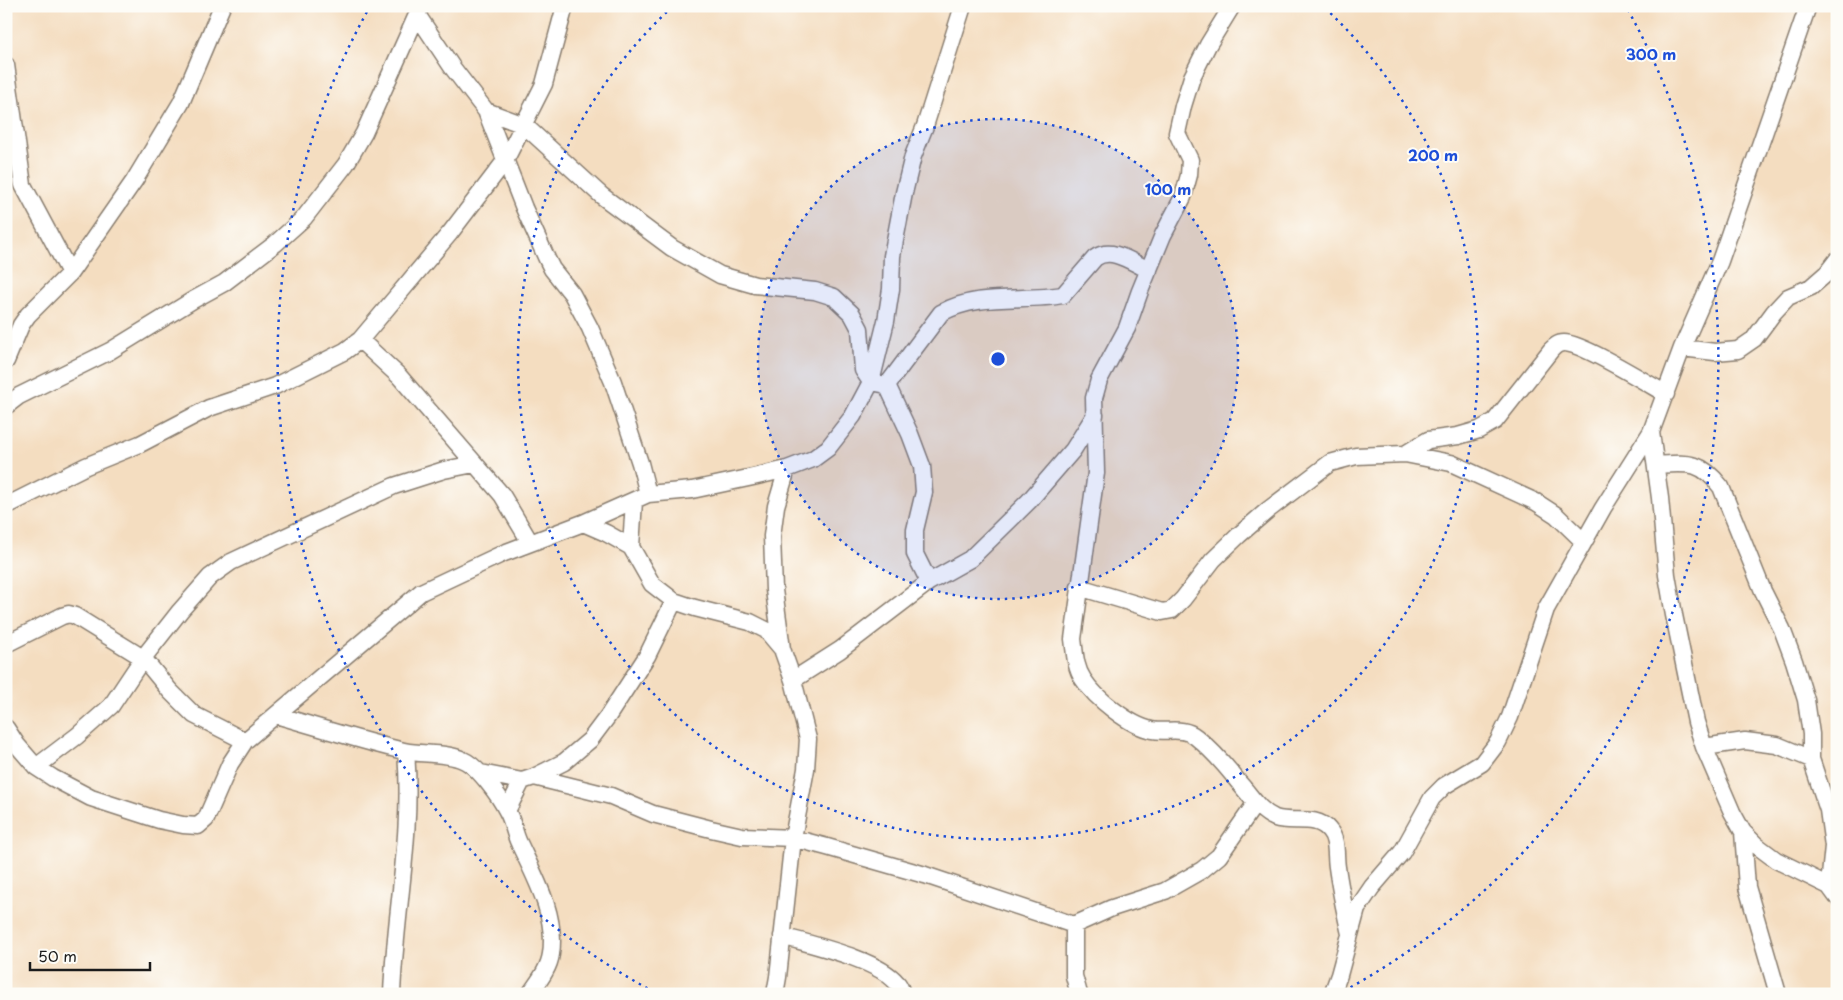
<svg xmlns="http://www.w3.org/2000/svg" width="1843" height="1000" viewBox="0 0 1843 1000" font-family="'Playpen Sans',sans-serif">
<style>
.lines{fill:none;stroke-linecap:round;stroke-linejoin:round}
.street-casing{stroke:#887c6e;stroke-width:19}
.street{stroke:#fff;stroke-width:16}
.ring{fill:none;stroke:#1d4ed8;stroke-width:2.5;stroke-dasharray:2.5 5}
.centre{fill:#1d4ed8;stroke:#fdfcf7;stroke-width:2.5}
.ring-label{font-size:15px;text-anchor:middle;font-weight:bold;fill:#1d4ed8;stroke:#fdfcf7;stroke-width:4;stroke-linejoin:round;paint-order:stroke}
</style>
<rect width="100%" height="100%" fill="#fdfcf7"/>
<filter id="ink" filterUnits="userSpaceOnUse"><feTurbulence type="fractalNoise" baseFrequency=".02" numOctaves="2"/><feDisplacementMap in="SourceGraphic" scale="10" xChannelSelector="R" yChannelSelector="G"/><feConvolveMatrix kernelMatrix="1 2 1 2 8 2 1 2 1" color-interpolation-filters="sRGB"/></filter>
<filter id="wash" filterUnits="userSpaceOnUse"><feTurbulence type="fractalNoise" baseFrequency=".0096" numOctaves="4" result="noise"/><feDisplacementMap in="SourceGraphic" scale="20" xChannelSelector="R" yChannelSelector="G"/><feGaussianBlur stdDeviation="1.12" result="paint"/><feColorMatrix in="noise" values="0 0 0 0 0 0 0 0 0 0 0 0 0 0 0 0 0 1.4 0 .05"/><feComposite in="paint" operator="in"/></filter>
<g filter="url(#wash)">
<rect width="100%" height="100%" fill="#f4ddc0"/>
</g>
<g filter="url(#ink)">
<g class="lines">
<defs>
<path id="street" d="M 1232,6 L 1208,45 L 1192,77 L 1183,106 L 1177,133 L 1190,160 L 1189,175 L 1183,197 L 1163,235 L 1140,291 L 1127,328 L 1099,380 L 1094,398 L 1096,473 L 1073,639 C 1075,653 1075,667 1083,679 C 1095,698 1130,726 1152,730 C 1167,733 1183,726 1196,737 C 1212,750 1227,767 1240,784 C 1251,796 1259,811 1275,818 C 1292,824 1316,814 1329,830 C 1338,840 1335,855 1337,867 C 1340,889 1345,912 1350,934
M 418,16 L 452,67 L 486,111 L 524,208 L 547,259 L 552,269 L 572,294 L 590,328 L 613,382 L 640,463 L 648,494
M 6,65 L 23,185 L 70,273
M 486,111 L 524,125 L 602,196 L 672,248 L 720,275 L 755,285 L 815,291 L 834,297 L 852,314 L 860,329 L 863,370 L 871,382 L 887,385
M 360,340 L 399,376 L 502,495 L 530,542
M 1682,348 L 1715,352 L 1738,350 L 1754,339 L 1774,312 L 1788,297 L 1811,287 L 1827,273 L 1837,260
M 6,361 L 21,325 L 28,315 L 70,273 L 134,181 L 181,103 L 222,6
M 887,385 L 941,313 C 978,292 1023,302 1063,295 L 1095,258 C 1112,246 1133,263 1149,270
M 887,385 L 910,434 L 922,466 L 924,492 L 915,530 L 915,554 L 929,582
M 6,406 L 19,396 L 110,351 L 193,300 L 224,283 L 275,244 L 304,218 L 346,164 L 364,133 L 421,6
M 1651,432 L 1660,498 L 1667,575 L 1674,615 L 1696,722 L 1704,747 L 1732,812 L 1743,832 L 1756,845 L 1776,860 L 1829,886 L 1837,897
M 1405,454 L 1428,440 L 1458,436 L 1479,430 L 1495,421 L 1551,350 C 1555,346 1558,343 1564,343 C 1582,343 1647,383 1666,394
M 1656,465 C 1688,463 1700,460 1721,487 L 1763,591 L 1782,629 L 1794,661 L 1806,700 L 1811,734 L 1811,759 L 1828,810 L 1833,846 L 1829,886
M 6,506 L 86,466 L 140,444 L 209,408 L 275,386 L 345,351 L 360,340 L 450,233 L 505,161 L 544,84 L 565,6
M 583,523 L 606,533 L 631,547 L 652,584 L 674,601 L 695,608 L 750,622 L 766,630 L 782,649
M 631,547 L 634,501
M 1079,587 L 1162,612 L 1172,610 L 1183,599 L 1213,560 L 1239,535 L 1268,510 L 1330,463 L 1356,456 L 1405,454 L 1451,463 L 1536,502 L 1556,515 L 1584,542
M 6,644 L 62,616 L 69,614 L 75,616 L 143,658 L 170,691 L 194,715 L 245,741
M 793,680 L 840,650 L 929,582 L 970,559 L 1029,501 L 1073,450 L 1095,415
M 276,715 C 318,727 361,741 404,751 C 423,755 446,752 463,760 C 478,766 500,797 507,811 C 513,821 514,833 519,843 C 535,877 557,915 551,954 C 549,969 538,982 530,994
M 6,728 L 17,745 L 36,767 L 53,778 L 91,798 L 159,820 L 183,825 L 198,826 L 206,819 L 230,764 L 245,741 L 421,592 L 504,553 L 583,523 L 648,494 L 692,490 L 753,477 L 787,469 L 813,459 L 828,448 L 853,416 L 871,382 L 886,321 L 891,289 L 892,256 L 904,193 L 913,156 L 925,126 L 963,6
M 1704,747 L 1745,741 L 1777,745 L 1811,759
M 36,767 L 77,736 L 111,706 L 143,658 L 180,611 L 210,577 L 231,562 L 394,486 L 444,470 L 474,464
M 481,773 L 522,781 L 534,777 L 564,762 L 590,740 L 608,716 L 647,656 L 674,601
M 534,777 L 611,796 L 653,814 L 711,829 L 742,836 L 793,838 L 827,847 L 925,875 L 1074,925 L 1112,908 L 1165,891 L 1202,870 L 1219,856 L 1255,804
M 507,811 L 522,781
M 1743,832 L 1747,887 L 1778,994
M 1074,925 L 1074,976 L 1079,994
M 782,936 C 812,945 877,959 897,983 C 900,986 901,990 902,994
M 392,994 C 395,912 413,834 406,752
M 775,994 L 778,977 L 793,838 L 806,769 L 808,739 L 793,680 L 782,649 L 774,590 L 772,536 L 776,506 L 787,469
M 1332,994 L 1339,975 L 1357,909 L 1372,887 L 1402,852 L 1432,798 L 1444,786 L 1482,763 L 1498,742 L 1510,717 L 1546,609 L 1603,508 L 1651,432 L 1682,348 L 1720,261 L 1808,6"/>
</defs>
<!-- street casing -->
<use href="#street" class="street-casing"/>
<!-- street -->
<use href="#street" class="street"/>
</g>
</g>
<!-- distance rings -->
<circle cx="998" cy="359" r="240" fill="#1d4ed8" fill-opacity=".12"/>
<g class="ring">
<circle cx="998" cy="359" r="240"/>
<path d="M1325 8A480 480 0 1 1 671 8"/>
<path d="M654 992A720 720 0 0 1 368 10M1628 10A720 720 0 0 1 1342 992"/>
</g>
<circle cx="998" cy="359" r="8" class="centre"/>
<g class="ring-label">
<text x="1651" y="60">300 m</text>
<text x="1433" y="161">200 m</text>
<text x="1168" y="195">100 m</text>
</g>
<!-- margin -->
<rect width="1843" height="1000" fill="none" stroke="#fdfcf7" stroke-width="25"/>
<!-- scale -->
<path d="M30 962v8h120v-8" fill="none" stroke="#1c1c1c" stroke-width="2.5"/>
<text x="38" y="962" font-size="15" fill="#1c1c1c" stroke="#fdfcf7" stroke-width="4" paint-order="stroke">50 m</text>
</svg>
